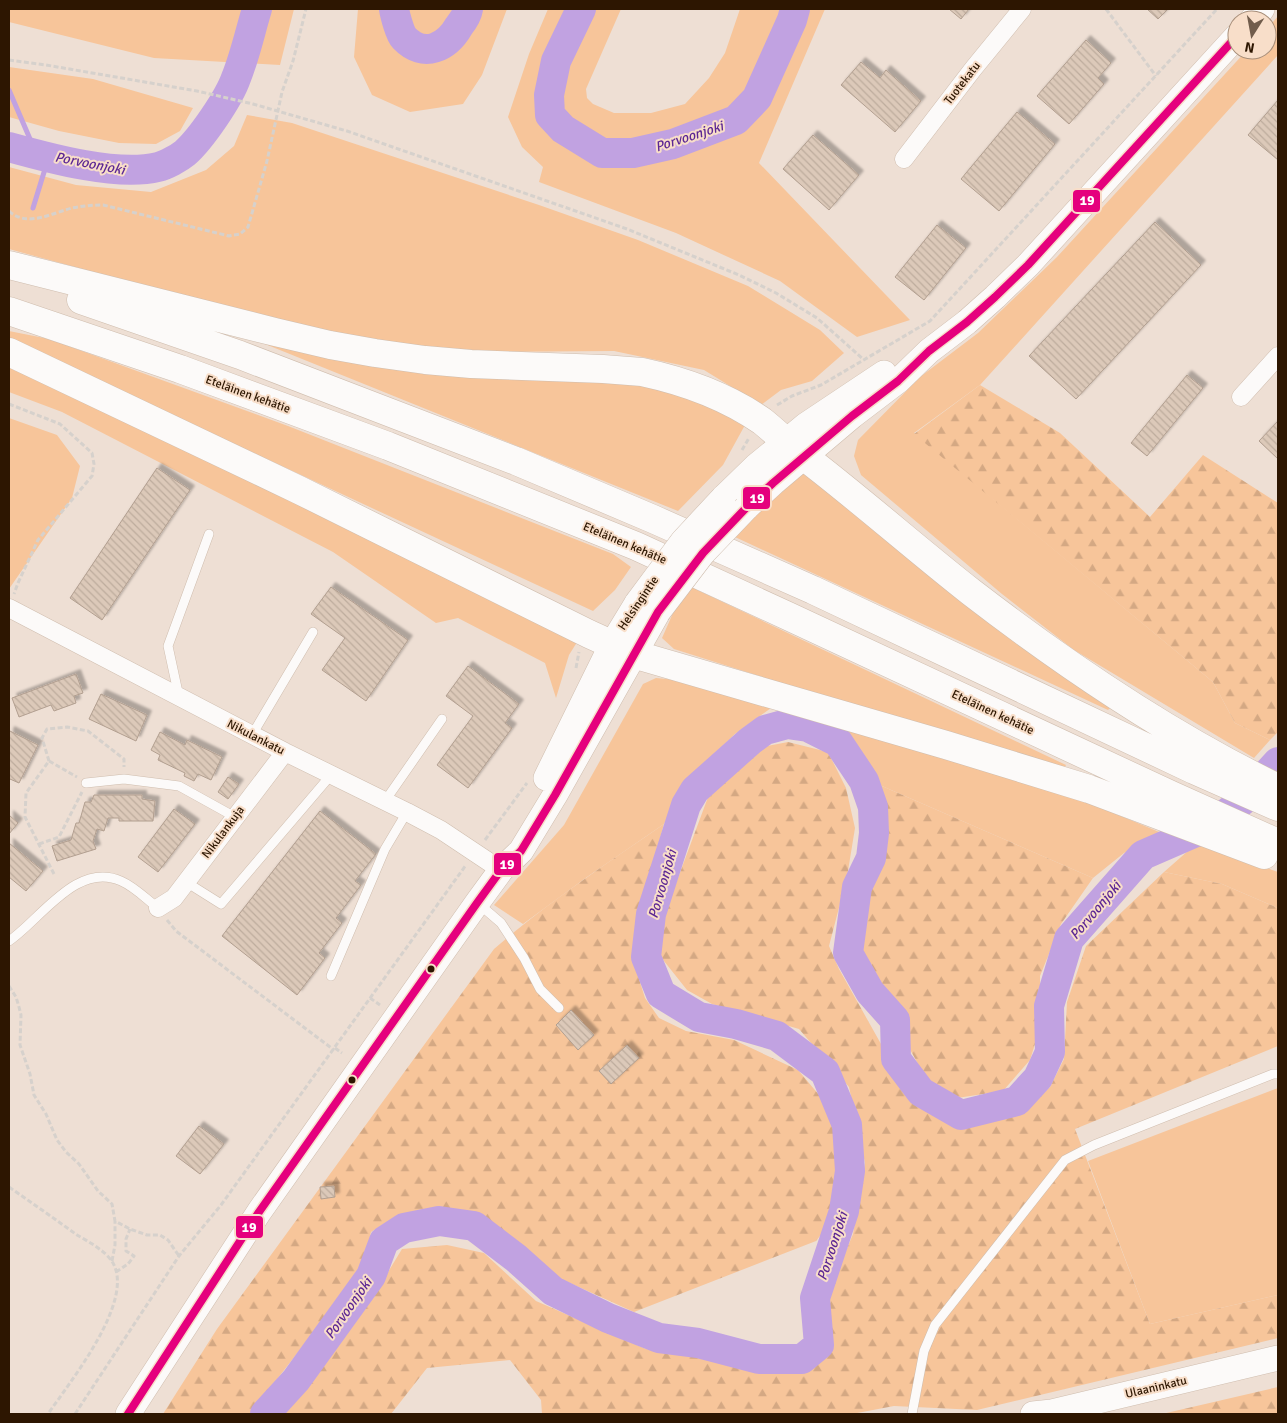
<svg xmlns="http://www.w3.org/2000/svg" width="1287" height="1423" viewBox="0 0 1287 1423" font-family="Signika,sans-serif">
<style>
.green{fill:#f7c59a}
.forest{fill:url(#forest-firs)}
.lines{fill:none;stroke-linecap:round;stroke-linejoin:round}
.stream{stroke:#c1a2e1;stroke-width:5}
.river{stroke:#c1a2e1;stroke-width:30}
.building{fill:url(#building-back-hatch);stroke:#b29f90;filter:url(#shadow)}
.lane-casing{stroke:#cfbdae;stroke-width:10}
.street-casing{stroke:#cfbdae;stroke-width:19}
.secondary-casing{stroke:#cfbdae;stroke-width:26}
.highway-casing{stroke:#cfbdae;stroke-width:29}
.path{stroke:#d6d1cc;stroke-width:3;stroke-dasharray:5 2.5;stroke-linecap:butt}
.lane{stroke:#fcfaf9;stroke-width:9}
.street{stroke:#fcfaf9;stroke-width:18}
.secondary{stroke:#fcfaf9;stroke-width:25}
.highway{stroke:#fcfaf9;stroke-width:28}
.secondary-bridge-casing{stroke:#cfbdae;stroke-width:26;stroke-linecap:butt}
.secondary-bridge{stroke:#fcfaf9;stroke-width:25}
.bus-1-casing{stroke:#f8dec9;stroke-width:11}
.bus-1{stroke:#e5007d;stroke-width:8}
.bus-dot{fill:#2d1601;stroke:#f8dec9;stroke-width:2}
.labels{text-anchor:middle;stroke-width:4;stroke-linejoin:round;paint-order:stroke}
.street-label{font-size:12px;fill:#2d1601;stroke:#f8dec9}
.water-label{font-size:14px;font-style:italic;fill:#5c2794;stroke:#f8dec9}
.line-badge{stroke:#f8dec9;stroke-width:2}
.badge-label{font-size:14px;text-anchor:middle;font-weight:bold;fill:#fff}
</style>
<defs>
<pattern id="forest-firs" width="22" height="20" patternUnits="userSpaceOnUse" patternTransform="scale(1.25)"><rect width="22" height="20" fill="#f7c59a"/><path d="M5 1l3.5 6h-7zM16 11l3.5 6h-7z" fill="#d4a883"/></pattern>
<pattern id="building-back-hatch" width="6" height="6" patternUnits="userSpaceOnUse" patternTransform="scale(1.25)"><rect width="6" height="6" fill="#dcc9b9"/><path d="M-1 5l2 2M0 0l6 6M5-1l2 2" fill="none" stroke="#bdac9d"/></pattern>
<filter id="shadow"><feDropShadow dx="4.5" dy="-4.5" stdDeviation="1" flood-color="#0004"/></filter>
</defs>
<rect width="100%" height="100%" fill="#eedfd4"/>
<!-- green -->
<path class="green" d="M 9,9 L 294,9 L 280,65 L 154,58 L 9,22 Z
M 358,9 L 507,9 L 482,75 L 463,104 L 410,112 L 372,95 L 354,57 Z
M 548,9 L 621,9 L 586,89 L 587,98 L 593,104 L 614,113 L 651,113 L 685,104 L 709,78 L 725,53 L 740,9 L 825,9 L 759,163 L 910,320 L 857,337 L 780,281 L 676,233 L 539,182 L 543,167 L 522,147 L 508,117 L 529,54 Z
M 1278,16 L 1278,55 L 980,385 L 914,433 L 1213,682 L 1235,723 L 1270,740 L 1254,758 L 1074,650 L 1002,594 L 861,475 L 854,456 L 858,440 L 920,377 L 978,333 L 1057,257 L 1247,50 L 1267,50 L 1267,29 Z
M 9,67 L 93,79 L 193,108 L 180,131 L 156,144 L 119,143 L 59,131 L 9,117 Z
M 247,115 L 292,123 L 539,205 L 638,240 L 748,286 L 820,330 L 844,353 L 812,381 L 781,390 L 761,405 L 704,370 L 614,351 L 475,352 L 356,338 L 189,298 L 9,249 L 9,167 L 76,185 L 151,192 L 206,170 L 234,146 Z
M 9,331 L 49,339 L 288,426 L 613,554 L 631,567 L 615,590 L 593,611 L 9,339 Z
M 272,342 L 673,387 L 745,425 L 723,465 L 678,511 L 265,344 Z
M 9,365 L 579,639 L 569,655 L 556,698 L 545,663 L 458,618 L 436,623 L 333,552 L 62,412 L 9,392 Z
M 9,418 L 57,435 L 80,466 L 72,498 L 9,589 Z
M 806,469 L 1112,706 L 1108,710 L 735,537 L 766,502 Z
M 689,586 L 1066,765 L 1062,772 L 674,649 L 662,638 L 677,604 Z
M 656,678 L 688,681 L 771,708 L 735,734 L 686,781 L 664,824 L 587,877 L 523,924 L 494,905 L 564,825 L 643,684 Z
M 826,723 L 977,765 L 1092,804 L 1164,834 L 1124,853 L 1093,878 L 875,783 L 853,740 Z
M 1197,843 L 1278,872 L 1278,908 L 1222,884 L 1164,872 Z
M 1278,1088 L 1278,1295 L 1150,1324 L 1088,1161 Z"/>
<!-- forest -->
<path class="forest" d="M 980,385 L 1060,433 L 1150,517 L 1203,455 L 1278,503 L 1278,732 L 1270,740 L 1235,723 L 1213,682 L 914,434 Z
M 788,742 L 828,752 L 846,788 L 855,828 L 847,877 L 829,946 L 839,969 L 913,1101 L 961,1128 L 1024,1111 L 1050,1087 L 1064,1059 L 1067,1002 L 1086,946 L 1164,872 L 1222,884 L 1278,908 L 1278,1046 L 1075,1129 L 1150,1324 L 1278,1295 L 1278,1338 L 977,1410 L 894,1406 L 852,1414 L 542,1414 L 541,1400 L 510,1360 L 427,1368 L 391,1414 L 283,1414 L 308,1387 L 385,1277 L 402,1249 L 447,1245 L 484,1253 L 536,1301 L 646,1349 L 688,1355 L 755,1372 L 810,1370 L 832,1345 L 828,1294 L 853,1234 L 865,1163 L 849,1087 L 799,1029 L 712,1004 L 687,990 L 660,956 L 662,921 L 714,781 L 757,748 Z
M 875,783 L 1093,878 L 1061,924 L 1040,976 L 1040,1028 L 1030,1060 L 1003,1091 L 957,1098 L 928,1082 L 907,1044 L 905,1012 L 862,960 L 860,938 L 884,836 Z
M 664,824 L 643,899 L 633,960 L 645,998 L 659,1018 L 686,1031 L 734,1040 L 798,1070 L 825,1102 L 840,1150 L 831,1222 L 816,1241 L 634,1312 L 561,1279 L 479,1215 L 443,1207 L 398,1215 L 371,1232 L 362,1270 L 250,1414 L 163,1414 L 217,1329 L 494,949 C 547,903 606,864 664,824 Z
M 1278,1387 L 1278,1414 L 1162,1414 Z"/>
<g class="lines">
<!-- stream -->
<path class="stream" d="M 9,90 L 36,153
M 33,208 L 49,156"/>
<!-- river -->
<path class="river" d="M 394,9 C 395,15 400,34 404,38 C 424,59 447,47 459,26 C 463,21 467,15 468,9
M 581,9 L 556,61 L 549,95 L 550,115 L 563,129 L 602,153 L 633,153 L 673,144 L 736,120 L 757,98 L 792,20 L 795,9
M 9,147 C 49,158 117,177 158,167 C 166,165 179,158 185,153 C 201,139 229,98 236,78 C 245,56 250,32 257,9
M 265,1414 L 296,1380 L 371,1276 L 384,1241 L 404,1228 L 439,1221 L 474,1226 L 516,1258 L 553,1291 L 608,1318 L 659,1338 L 698,1343 L 759,1359 L 802,1359 L 819,1345 L 815,1298 L 844,1211 L 850,1171 L 847,1125 L 825,1072 L 777,1036 L 736,1024 L 699,1017 L 661,994 L 646,957 L 651,914 L 686,805 L 695,790 L 750,741 L 765,730 L 787,724 L 808,727 L 838,742 L 864,781 L 873,807 L 874,833 L 871,858 L 857,887 L 848,953 L 870,992 L 895,1020 L 896,1059 L 921,1092 L 961,1115 L 1017,1101 L 1038,1078 L 1050,1052 L 1049,1006 L 1069,939 L 1143,855 L 1212,825 L 1242,801 L 1278,762"/>
</g>
<!-- building -->
<path class="building" d="M 949,9 L 969,9 L 961,19 Z
M 1147,9 L 1168,9 L 1158,19 Z
M 1086,40 L 1111,63 L 1098,78 L 1104,84 L 1069,124 L 1037,96 Z
M 861,62 L 880,78 L 886,70 L 921,101 L 895,132 L 841,85 Z
M 1278,100 L 1278,160 L 1248,135 Z
M 1017,112 L 1055,144 L 999,211 L 961,179 Z
M 813,135 L 859,175 L 829,210 L 783,169 Z
M 1155,222 L 1201,265 L 1076,399 L 1029,356 Z
M 937,225 L 966,248 L 924,300 L 895,277 Z
M 1187,375 L 1203,388 L 1147,456 L 1131,443 Z
M 1278,421 L 1278,459 L 1259,441 Z
M 157,468 L 190,490 L 102,620 L 70,598 Z
M 331,587 L 408,640 L 366,701 L 322,670 L 345,638 L 311,614 Z
M 468,666 L 519,704 L 505,723 L 512,728 L 468,788 L 437,765 L 473,716 L 446,696 Z
M 76,674 L 83,693 L 74,696 L 76,703 L 54,711 L 51,705 L 19,717 L 12,698 Z
M 101,694 L 147,715 L 136,741 L 89,719 Z
M 10,731 L 38,745 L 19,783 L 10,779 L 9,782 L 9,734 Z
M 160,732 L 185,745 L 187,740 L 222,757 L 211,780 L 198,774 L 194,781 L 184,776 L 185,773 L 158,760 L 160,755 L 151,750 Z
M 228,777 L 239,784 L 228,799 L 218,792 Z
M 94,795 L 142,795 L 142,799 L 155,801 L 153,821 L 119,821 L 119,818 L 108,818 L 104,831 L 97,829 L 93,841 L 96,849 L 57,861 L 52,846 L 71,840 L 76,823 L 79,823 L 85,802 L 91,802 Z
M 174,809 L 195,824 L 158,872 L 138,857 Z
M 320,811 L 376,854 L 355,881 L 361,885 L 336,918 L 342,923 L 319,953 L 325,958 L 297,995 L 222,936 Z
M 9,815 L 18,823 L 9,834 Z
M 9,843 L 43,871 L 26,891 L 9,877 Z
M 571,1010 L 594,1035 L 578,1050 L 556,1025 Z
M 627,1045 L 639,1058 L 611,1084 L 599,1071 Z
M 199,1126 L 224,1144 L 200,1174 L 176,1156 Z
M 334,1186 L 335,1197 L 321,1199 L 320,1187 Z"/>
<g class="lines">
<defs>
<path id="lane" d="M 179,697 L 168,646 L 209,534
M 252,735 L 313,632
M 86,783 L 124,779 L 179,786 L 235,817
M 385,801 L 442,719
M 186,882 L 221,904 L 331,775
M 479,904 L 501,923 L 524,958 L 540,989 L 559,1008
M 9,941 C 41,919 77,861 121,881 C 135,887 146,899 158,908
M 331,976 L 385,849 L 407,812
M 912,1414 L 924,1351 L 935,1325 L 1065,1160 L 1094,1145 L 1273,1074 L 1278,1074"/>
<path id="street" d="M 904,159 L 973,69 L 1022,9
M 1241,397 L 1278,356
M 9,608 L 285,752 L 407,812 L 441,830 L 501,870
M 158,908 L 174,898 L 285,752"/>
<path id="secondary" d="M 1252,20 L 1262,9
M 723,498 L 756,466 L 806,425 L 884,373
M 746,508 L 773,483 L 852,416 L 898,381 L 929,351 L 967,322 L 995,297 L 1028,265 L 1237,36
M 546,778 L 612,644 L 637,603
M 128,1414 L 259,1212 L 477,903 L 501,870 L 521,851 L 555,795 L 658,612
M 1033,1414 L 1052,1412 L 1278,1358"/>
<path id="highway" d="M 9,265 L 275,332 L 330,345 L 375,353 L 425,360 L 471,364 L 603,369 L 642,372 C 684,381 726,396 762,421 C 777,433 791,447 806,458 C 862,501 915,548 971,592 C 1067,666 1169,735 1278,788
M 81,300 L 240,355 L 516,461 L 653,519 L 813,590 L 1194,770 L 1278,807
M 9,311 L 180,369 L 388,446 L 636,546 L 790,617 L 1171,795 L 1278,843
M 9,352 L 299,490 L 589,634 L 633,654 L 946,745 L 1089,789 L 1264,855"/>
</defs>
<!-- lane casing -->
<use href="#lane" class="lane-casing"/>
<!-- street casing -->
<use href="#street" class="street-casing"/>
<!-- secondary casing -->
<use href="#secondary" class="secondary-casing"/>
<!-- highway casing -->
<use href="#highway" class="highway-casing"/>
<!-- path -->
<path class="path" d="M 1106,9 L 1156,76
M 9,60 L 46,65 L 197,91 L 253,104 L 347,131 L 627,229 L 739,275 L 776,293 L 817,318 L 863,359
M 9,211 C 27,228 52,213 72,208 C 82,206 92,205 103,205 L 229,236 L 240,234 L 248,227 L 267,161 L 282,92 L 293,61 L 306,9
M 9,404 L 60,424 L 92,453 L 94,464 L 92,476 L 38,540 L 18,583 L 14,594
M 777,405 L 792,396 L 821,385 L 930,321 L 1217,9
M 742,450 L 749,438
M 576,668 L 579,652
M 49,761 L 42,738 L 47,729 L 67,727 L 88,731 L 124,759 L 124,767
M 485,840 L 527,783
M 39,844 L 59,837 L 82,792
M 54,874 L 25,817 L 26,793 L 49,761 L 77,777
M 167,920 L 176,931 L 334,1050
M 9,986 L 16,997 L 19,1007 L 21,1015 L 20,1045 L 30,1074 L 34,1095 L 46,1114 L 57,1140 L 66,1152 L 79,1164 L 98,1191 L 112,1204 L 115,1221 L 130,1229 L 147,1235 L 160,1235 L 168,1240 L 179,1256
M 370,998 L 380,1005
M 335,1048 L 342,1053
M 9,1187 C 32,1203 55,1219 77,1235 C 89,1242 106,1251 113,1263 C 135,1302 69,1383 48,1414
M 112,1261 L 115,1245 L 115,1221
M 116,1272 L 128,1264 L 134,1256 L 126,1251 L 126,1239 L 130,1229
M 75,1414 L 179,1256 L 221,1205 L 466,865"/>
<!-- lane -->
<use href="#lane" class="lane"/>
<!-- street -->
<use href="#street" class="street"/>
<!-- secondary -->
<use href="#secondary" class="secondary"/>
<!-- highway -->
<use href="#highway" class="highway"/>
<defs>
<path id="secondary-bridge" d="M 637,603 L 683,541 L 723,498
M 658,612 L 703,553 L 746,508"/>
</defs>
<!-- secondary-bridge casing -->
<use href="#secondary-bridge" class="secondary-bridge-casing"/>
<!-- secondary-bridge -->
<use href="#secondary-bridge" class="secondary-bridge"/>
<defs>
<path id="bus-1" d="M 128,1414 L 259,1212 L 477,903 L 501,870 L 521,851 L 555,795 L 658,612 L 703,553 L 746,508 L 773,483 L 852,416 L 898,381 L 929,351 L 967,322 L 995,297 L 1028,265 L 1237,36"/>
</defs>
<!-- bus-1 casing -->
<use href="#bus-1" class="bus-1-casing"/>
<!-- bus-1 -->
<use href="#bus-1" class="bus-1"/>
</g>
<!-- markers -->
<g class="bus-dot">
<circle cx="431" cy="969" r="4.5"/>
<circle cx="352" cy="1080" r="4.5"/>
</g>
<g class="labels">
<!-- street labels -->
<g class="street-label">
<text transform="translate(962 83) rotate(-52)" y="4">Tuotekatu</text>
<text transform="translate(248 394) rotate(20)" y="4">Eteläinen kehätie</text>
<text transform="translate(625 543) rotate(23)" y="4">Eteläinen kehätie</text>
<text transform="translate(638 603) rotate(-56)" y="4">Helsingintie</text>
<text transform="translate(993 712) rotate(25)" y="4">Eteläinen kehätie</text>
<text transform="translate(256 737) rotate(27)" y="4">Nikulankatu</text>
<text transform="translate(223 832) rotate(-53)" y="4">Nikulankuja</text>
<text transform="translate(1156 1387) rotate(-13)" y="4">Ulaaninkatu</text>
</g>
<!-- water labels -->
<g class="water-label">
<text transform="translate(689 136) rotate(-18)" y="5">Porvoonjoki</text>
<text transform="translate(90 163) rotate(11)" y="5">Porvoonjoki</text>
<text transform="translate(662 884) rotate(-74)" y="5">Porvoonjoki</text>
<text transform="translate(1095 910) rotate(-50)" y="5">Porvoonjoki</text>
<text transform="translate(832 1246) rotate(-72)" y="5">Porvoonjoki</text>
<text transform="translate(348 1308) rotate(-55)" y="5">Porvoonjoki</text>
</g>
</g>
<g class="line-badge">
<rect x="1072" y="189" width="29" height="24" rx="5" fill="#e5007d"/>
<rect x="742" y="486" width="29" height="24" rx="5" fill="#e5007d"/>
<rect x="493" y="852" width="29" height="24" rx="5" fill="#e5007d"/>
<rect x="235" y="1215" width="29" height="24" rx="5" fill="#e5007d"/>
</g>
<g class="badge-label">
<text x="1087" y="205">19</text>
<text x="757" y="503">19</text>
<text x="507" y="869">19</text>
<text x="249" y="1232">19</text>
</g>
<!-- border -->
<rect width="1287" height="1423" fill="none" stroke="#2d1601" stroke-width="20"/>
<!-- north arrow -->
<g transform="translate(1252 35) rotate(191)"><circle r="24" fill="#f8dec9" stroke="#a78e79"/>
<path d="M0-4L9 19L0 12L-9 19Z" fill="#715c4b"/>
<text y="-8" font-size="14" font-weight="bold" text-anchor="middle" fill="#2d1601">N</text>
</g>
</svg>
